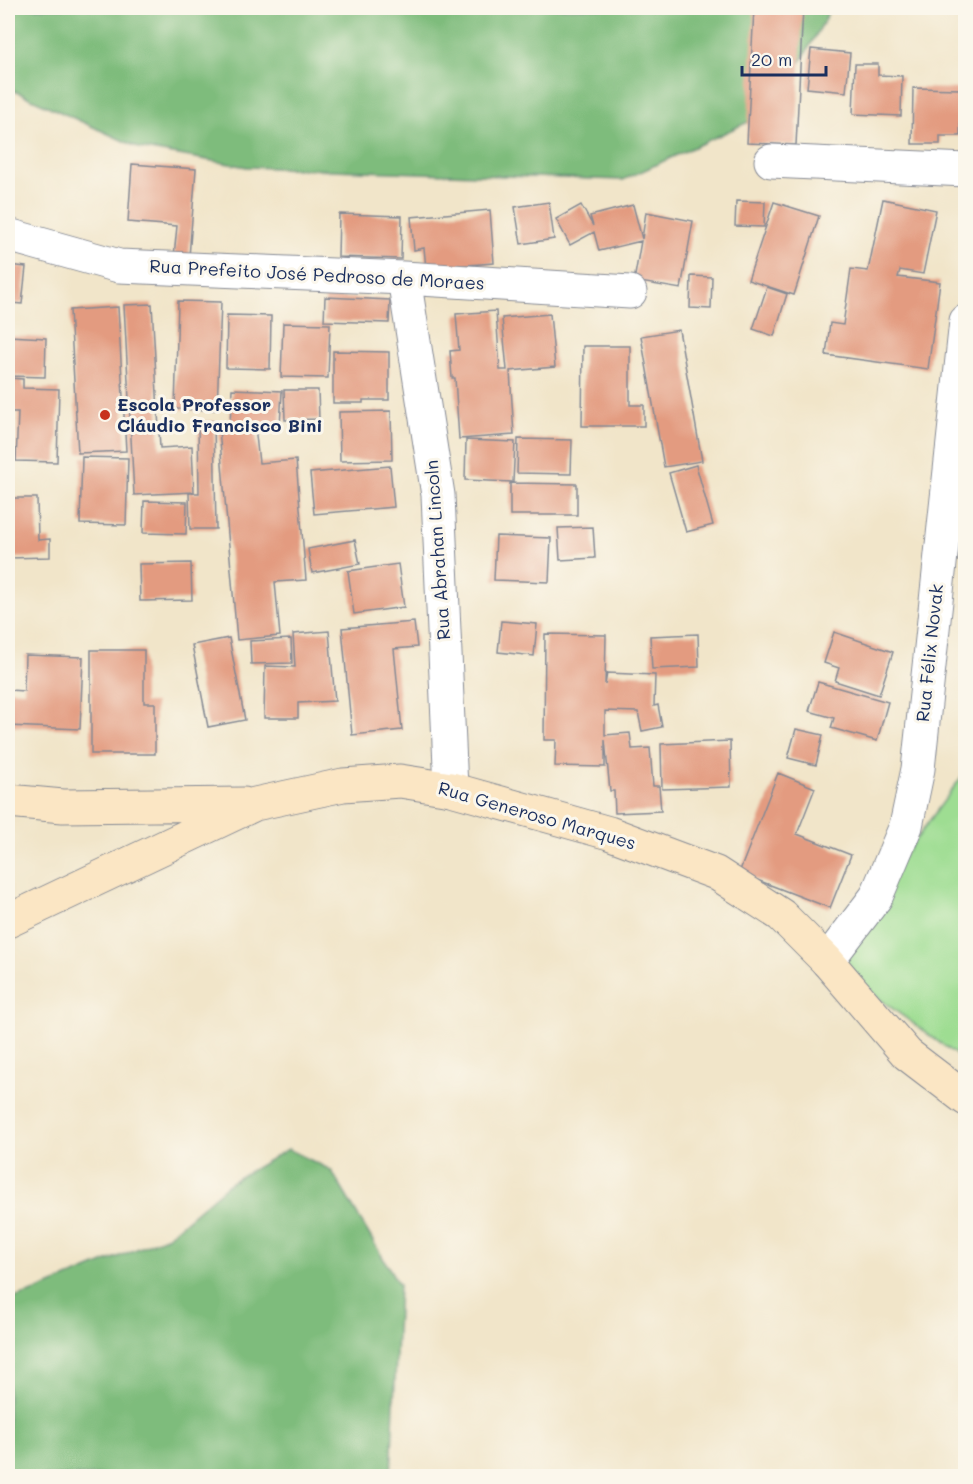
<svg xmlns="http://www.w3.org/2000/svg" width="973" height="1484" viewBox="0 0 973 1484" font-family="Mali,sans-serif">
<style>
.green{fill:#9edd92;stroke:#5c8678;stroke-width:1.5}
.forest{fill:#7ebc7c;stroke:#4c766d;stroke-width:1.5}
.building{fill:#e39b80}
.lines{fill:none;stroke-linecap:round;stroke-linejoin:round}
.street-casing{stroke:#868a94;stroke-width:35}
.secondary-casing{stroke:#868a94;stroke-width:35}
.street{stroke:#fff;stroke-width:33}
.secondary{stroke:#fbe6c4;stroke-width:33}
.poi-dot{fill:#c8321e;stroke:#fbf7ec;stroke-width:2}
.labels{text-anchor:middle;stroke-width:6;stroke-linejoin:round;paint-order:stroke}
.street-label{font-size:18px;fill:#1b2f5e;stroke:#fbf7ec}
.poi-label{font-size:18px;font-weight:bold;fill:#1b2f5e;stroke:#fbf7ec;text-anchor:start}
</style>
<rect width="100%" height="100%" fill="#fbf7ec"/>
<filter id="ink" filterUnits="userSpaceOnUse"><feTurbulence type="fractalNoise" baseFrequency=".0167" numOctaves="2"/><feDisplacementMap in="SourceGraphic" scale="12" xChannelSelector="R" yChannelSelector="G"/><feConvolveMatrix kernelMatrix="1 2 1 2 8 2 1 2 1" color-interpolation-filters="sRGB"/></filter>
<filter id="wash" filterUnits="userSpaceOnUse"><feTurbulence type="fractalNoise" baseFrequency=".008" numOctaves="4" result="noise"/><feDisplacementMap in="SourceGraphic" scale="24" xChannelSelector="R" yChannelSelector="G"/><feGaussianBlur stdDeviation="1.35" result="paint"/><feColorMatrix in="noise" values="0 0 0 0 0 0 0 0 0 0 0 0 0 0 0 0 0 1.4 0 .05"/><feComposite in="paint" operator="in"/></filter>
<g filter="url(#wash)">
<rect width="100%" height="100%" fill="#f1e5c9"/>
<!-- green -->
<path class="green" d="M 965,772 L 965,1061 L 827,961 Z"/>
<!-- forest -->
<path class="forest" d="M 8,8 L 829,8 L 826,18 L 772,111 L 623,180 L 247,167 L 139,148 L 8,88 Z
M 288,1149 L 331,1170 L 399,1285 L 391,1476 L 8,1476 L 8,1300 L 36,1291 L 168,1236 L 231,1182 Z"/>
<g id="blocks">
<!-- building -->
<path class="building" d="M 754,8 L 803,8 L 796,145 L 747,143 Z
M 811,49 L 850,53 L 846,92 L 807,88 Z
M 855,64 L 878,64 L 878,75 L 902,76 L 901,116 L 853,114 Z
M 913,88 L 961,89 L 960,136 L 940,136 L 940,144 L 912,144 Z
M 132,164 L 196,169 L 189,257 L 174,256 L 177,226 L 128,222 Z
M 883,199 L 936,210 L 923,274 L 900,270 L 898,277 L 940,282 L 928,369 L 826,355 L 830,323 L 843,325 L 851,269 L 868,271 Z
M 736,201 L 765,202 L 764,227 L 735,226 Z
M 549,202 L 554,239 L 521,244 L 515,207 Z
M 774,202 L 819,216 L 794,295 L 748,280 Z
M 581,205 L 593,226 L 590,216 L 633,205 L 642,239 L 646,212 L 693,221 L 681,289 L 634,281 L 641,241 L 599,251 L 594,232 L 570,245 L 556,219 Z
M 490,210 L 494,263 L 426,268 L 424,248 L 414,250 L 411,217 Z
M 339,214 L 402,216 L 401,259 L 338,257 Z
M 8,265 L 26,267 L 22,304 L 11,303 L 9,319 L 8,318 Z
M 691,276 L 712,277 L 711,309 L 690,308 Z
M 767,287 L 787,294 L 774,336 L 753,329 Z
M 325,297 L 390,300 L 389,323 L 324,321 Z
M 178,301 L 221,302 L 217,410 L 175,409 Z
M 152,304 L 160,448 L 192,446 L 194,492 L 134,495 L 124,305 Z
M 118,307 L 126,451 L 78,453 L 70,310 Z
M 496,311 L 500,370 L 507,370 L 502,318 L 550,314 L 555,367 L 510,371 L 514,435 L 459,439 L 455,378 L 452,378 L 450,351 L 459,350 L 456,314 Z
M 227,315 L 271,316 L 270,369 L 226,368 Z
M 283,323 L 330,324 L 328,378 L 281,377 Z
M 679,330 L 702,461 L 664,467 L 641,336 Z
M 8,336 L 46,338 L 45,377 L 8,376 Z
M 583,346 L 630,346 L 630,405 L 644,405 L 644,426 L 582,426 Z
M 333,351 L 389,352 L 389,400 L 363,400 L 363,403 L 333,403 Z
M 8,378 L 23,379 L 23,388 L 59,389 L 57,462 L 16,461 L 18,412 L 8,412 Z
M 232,389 L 282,391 L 280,426 L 230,424 Z
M 284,390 L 318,390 L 319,419 L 285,420 Z
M 391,411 L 392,460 L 340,461 L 339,412 Z
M 214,421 L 216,529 L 190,529 L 189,493 L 199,493 L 198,422 Z
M 255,426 L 259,463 L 296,460 L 306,580 L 275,582 L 280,636 L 237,640 L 219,429 Z
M 518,439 L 572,440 L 571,474 L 517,473 Z
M 466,440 L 515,442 L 513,482 L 465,480 Z
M 82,457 L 128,458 L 126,525 L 80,524 Z
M 696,465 L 713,525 L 686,532 L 669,473 Z
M 390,466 L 394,507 L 314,514 L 310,473 Z
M 510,483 L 577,484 L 577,515 L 510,515 Z
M 8,498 L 37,498 L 38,540 L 50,539 L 50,557 L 8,558 Z
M 144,501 L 187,502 L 186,534 L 143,533 Z
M 593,527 L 595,558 L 560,560 L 558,528 Z
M 496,536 L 551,538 L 549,582 L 494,580 Z
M 355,540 L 360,564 L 312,573 L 308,549 Z
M 191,563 L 192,600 L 140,601 L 139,564 Z
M 398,564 L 404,607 L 354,614 L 348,571 Z
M 501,621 L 537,624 L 534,656 L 498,652 Z
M 414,622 L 417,647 L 394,649 L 402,730 L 352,735 L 342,628 Z
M 329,631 L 335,701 L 298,703 L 298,718 L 264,718 L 265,666 L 295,667 L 293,634 Z
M 834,632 L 893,652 L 879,695 L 835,681 L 839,668 L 824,663 Z
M 545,634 L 606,635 L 605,685 L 607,673 L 655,675 L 654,706 L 658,705 L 662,727 L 642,731 L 638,712 L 605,711 L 605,735 L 630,733 L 632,749 L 650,748 L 653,786 L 659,786 L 661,811 L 615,813 L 614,791 L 610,791 L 605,740 L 605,767 L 555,766 L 556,740 L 544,740 Z
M 698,634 L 699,667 L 652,669 L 650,636 Z
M 229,638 L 245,720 L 208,727 L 192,645 Z
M 291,639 L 292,663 L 251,664 L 250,641 Z
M 91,650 L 144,650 L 144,703 L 155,703 L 155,754 L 91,754 Z
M 25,655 L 83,657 L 80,729 L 8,726 L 9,690 L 24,691 Z
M 818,682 L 888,702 L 877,741 L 831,728 L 834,718 L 809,711 Z
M 796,729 L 823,735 L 816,765 L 788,758 Z
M 730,741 L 731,787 L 662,789 L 661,744 Z
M 778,773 L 815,788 L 797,834 L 851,855 L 830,908 L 739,873 Z"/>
</g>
</g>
<g filter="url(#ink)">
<use href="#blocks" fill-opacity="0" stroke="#868a94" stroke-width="1.5"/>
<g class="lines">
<defs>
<path id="street" d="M 771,161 L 966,170
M 8,235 L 119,266 L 404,278 L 630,292
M 404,278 L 438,495 L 451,789
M 827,961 L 876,897 L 906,826 L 918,769 L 966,321"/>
<path id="secondary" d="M 8,801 L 63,806 L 244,804
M 8,921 L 255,804 L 343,785 L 400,781 L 451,789 L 609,833 L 716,873 L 781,915 L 827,961 L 907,1054 L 966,1099"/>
</defs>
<!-- street casing -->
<use href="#street" class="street-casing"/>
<!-- secondary casing -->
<use href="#secondary" class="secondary-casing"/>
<!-- street -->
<use href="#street" class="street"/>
<!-- secondary -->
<use href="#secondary" class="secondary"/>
</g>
</g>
<!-- markers -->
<circle class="poi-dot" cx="105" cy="415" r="6"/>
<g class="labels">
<!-- street labels -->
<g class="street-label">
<text transform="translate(317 275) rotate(3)" y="6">Rua Prefeito José Pedroso de Moraes</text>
<text transform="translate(438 550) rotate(-94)" y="6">Rua Abrahan Lincoln</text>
<text transform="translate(930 653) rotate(-84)" y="6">Rua Félix Novak</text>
<text transform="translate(537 816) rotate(16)" y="6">Rua Generoso Marques</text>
</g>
<!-- poi labels -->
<g class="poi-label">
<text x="117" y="411">Escola Professor<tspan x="117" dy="21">Cláudio Francisco Bini</tspan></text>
</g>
</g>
<!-- margin -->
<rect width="973" height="1484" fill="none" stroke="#fbf7ec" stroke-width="30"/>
<!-- scale -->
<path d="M742 66v9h84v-9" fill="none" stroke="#1b2f5e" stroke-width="3"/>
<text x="751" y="66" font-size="18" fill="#1b2f5e" stroke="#fbf7ec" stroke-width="4.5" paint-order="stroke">20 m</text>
</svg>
